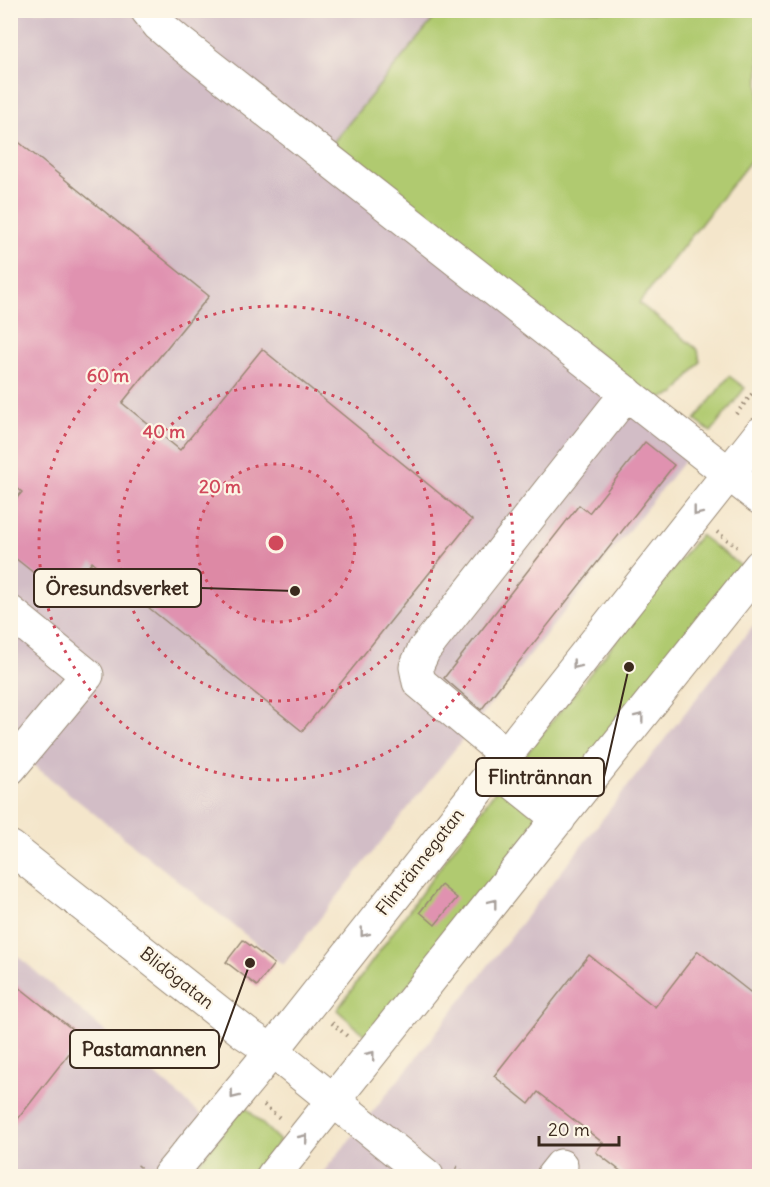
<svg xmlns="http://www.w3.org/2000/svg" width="770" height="1187" viewBox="0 0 770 1187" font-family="Delius,sans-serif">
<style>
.industrial{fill:#d2bdc6}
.green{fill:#b0ca70;stroke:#767a47;stroke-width:1.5}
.building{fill:#e092b0}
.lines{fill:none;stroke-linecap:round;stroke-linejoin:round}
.minor-casing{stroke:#988874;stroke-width:35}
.path{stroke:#988874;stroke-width:4;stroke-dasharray:1.5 4.5;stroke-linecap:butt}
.minor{stroke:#fff;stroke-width:33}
.oneway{stroke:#a79f9a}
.ring{fill:none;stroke:#d1495b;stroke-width:3;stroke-dasharray:3 6}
.labels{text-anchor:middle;stroke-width:4.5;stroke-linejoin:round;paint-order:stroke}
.street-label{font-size:18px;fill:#3b2a1e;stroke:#fcf5e5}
.centre{fill:#d1495b;stroke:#fcf5e5;stroke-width:3}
.ring-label{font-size:18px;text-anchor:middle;font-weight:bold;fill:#d1495b;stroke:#fcf5e5;stroke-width:4.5;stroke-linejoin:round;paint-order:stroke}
.leader{fill:none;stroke:#3b2a1e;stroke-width:2}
.callout-dot{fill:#3b2a1e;stroke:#fcf5e5;stroke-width:2}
.callout{fill:#fcf5e5;stroke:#3b2a1e;stroke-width:2}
.callout-label{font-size:20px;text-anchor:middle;font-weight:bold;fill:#3b2a1e}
</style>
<rect width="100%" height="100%" fill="#fcf5e5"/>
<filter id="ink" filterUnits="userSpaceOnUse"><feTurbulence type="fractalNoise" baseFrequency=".0167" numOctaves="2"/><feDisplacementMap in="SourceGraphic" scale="12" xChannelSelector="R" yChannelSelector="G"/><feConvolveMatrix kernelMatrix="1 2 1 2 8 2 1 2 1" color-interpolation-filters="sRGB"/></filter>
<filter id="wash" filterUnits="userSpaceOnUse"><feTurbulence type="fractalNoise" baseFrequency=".008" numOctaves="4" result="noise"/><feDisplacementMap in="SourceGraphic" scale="24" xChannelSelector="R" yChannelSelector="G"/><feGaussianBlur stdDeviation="1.35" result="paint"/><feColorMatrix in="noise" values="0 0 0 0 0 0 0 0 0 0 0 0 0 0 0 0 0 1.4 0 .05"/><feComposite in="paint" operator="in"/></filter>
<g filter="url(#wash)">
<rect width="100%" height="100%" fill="#f4e6cb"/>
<!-- industrial -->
<path class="industrial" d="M 10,11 L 440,11 L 331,145 L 704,436 L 283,965 L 11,747 Z
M 759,618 L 759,1176 L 320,1176 L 413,1062 Z
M 10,950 L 27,964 L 272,1176 L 11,1176 Z"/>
<!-- green -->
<path class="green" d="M 440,11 L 759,11 L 759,150 L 639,303 L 698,350 L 700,362 L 675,394 L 656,399 L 331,145 Z
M 729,376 L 745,388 L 711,432 L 695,420 Z
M 700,535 L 741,566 L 558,801 L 515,768 Z
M 498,787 L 541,819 L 367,1037 L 337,1010 Z
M 244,1106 L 280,1141 L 252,1176 L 188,1176 Z"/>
<g id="blocks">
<!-- building -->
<path class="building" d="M 10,135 L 209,296 L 122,403 L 180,450 L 262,349 L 472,520 L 302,731 L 92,562 L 64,597 L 10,554 L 10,506 L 22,492 L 10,482 Z
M 645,442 L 674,465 L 481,710 L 444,678 L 579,505 L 589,513 Z
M 441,885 L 457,898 L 435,925 L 420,912 Z
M 243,940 L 274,964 L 257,986 L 226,962 Z
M 698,951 L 759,999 L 759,1176 L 627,1176 L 596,1152 L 603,1143 L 538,1092 L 529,1104 L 494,1076 L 589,955 L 655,1007 Z
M 10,980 L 82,1037 L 10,1129 Z"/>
</g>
</g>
<g filter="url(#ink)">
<use href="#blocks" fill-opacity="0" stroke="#988874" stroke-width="1.5"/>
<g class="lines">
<defs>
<path id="minor" d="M 147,10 L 159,25 L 179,42 L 760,498
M 10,612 L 87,675 L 10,768
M 505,754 L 419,682 L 416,667 L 424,650 L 627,393
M 494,767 L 559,819
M 10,847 L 245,1033 L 272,1051 L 427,1176
M 169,1176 L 272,1051 L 760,434
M 273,1176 L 760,566
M 553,1176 L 561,1166"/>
</defs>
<!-- minor casing -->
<use href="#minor" class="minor-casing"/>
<!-- path -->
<path class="path" d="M 736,414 L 760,384
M 717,532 L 737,547
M 332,1023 L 347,1036
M 264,1105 L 281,1119
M 456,1167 L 468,1176
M 131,1176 L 140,1165"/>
<!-- minor -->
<use href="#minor" class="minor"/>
</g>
<!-- one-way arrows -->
<defs><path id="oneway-chevron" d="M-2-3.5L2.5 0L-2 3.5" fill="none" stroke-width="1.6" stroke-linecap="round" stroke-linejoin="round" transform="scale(1.5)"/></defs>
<g class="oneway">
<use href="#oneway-chevron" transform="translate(697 512) rotate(128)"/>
<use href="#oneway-chevron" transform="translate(576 665) rotate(128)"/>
<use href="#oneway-chevron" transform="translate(640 717) rotate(-52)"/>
<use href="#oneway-chevron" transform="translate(493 903) rotate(-52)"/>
<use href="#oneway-chevron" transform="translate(364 933) rotate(128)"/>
<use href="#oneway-chevron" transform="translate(371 1055) rotate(-51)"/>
<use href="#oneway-chevron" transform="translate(234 1095) rotate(128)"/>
<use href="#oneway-chevron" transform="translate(304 1138) rotate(-51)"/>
</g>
</g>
<!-- distance rings -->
<circle cx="276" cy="543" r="79" fill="#d1495b" fill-opacity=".12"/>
<g class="ring">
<circle cx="276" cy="543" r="79"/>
<circle cx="276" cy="543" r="158"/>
<circle cx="276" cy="543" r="237"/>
</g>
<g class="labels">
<!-- street labels -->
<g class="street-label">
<text transform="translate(420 862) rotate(-52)" y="6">Flintrännegatan</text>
<text transform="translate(177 978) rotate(38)" y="6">Blidögatan</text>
</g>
</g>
<circle cx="276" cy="543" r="9" class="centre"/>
<g class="ring-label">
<text x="108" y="382">60 m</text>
<text x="164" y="438">40 m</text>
<text x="220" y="493">20 m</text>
</g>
<!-- callouts -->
<path class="leader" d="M295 591L201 588M629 667L604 777M250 963L219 1049"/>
<g class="callout-dot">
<circle cx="295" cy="591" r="6"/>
<circle cx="629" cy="667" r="6"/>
<circle cx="250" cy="963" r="6"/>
</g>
<g class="callout">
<rect x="34" y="569" width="167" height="38" rx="6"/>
<rect x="476" y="758" width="128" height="38" rx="6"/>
<rect x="70" y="1030" width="149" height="38" rx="6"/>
</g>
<g class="callout-label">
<text x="117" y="595">Öresundsverket</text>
<text x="540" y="784">Flintrännan</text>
<text x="144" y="1056">Pastamannen</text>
</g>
<!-- margin -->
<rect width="770" height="1187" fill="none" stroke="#fcf5e5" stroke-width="36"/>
<!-- scale -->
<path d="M539 1136v9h80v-9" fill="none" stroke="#3b2a1e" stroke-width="3"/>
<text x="548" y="1136" font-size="18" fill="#3b2a1e" stroke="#fcf5e5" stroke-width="4.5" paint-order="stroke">20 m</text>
</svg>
